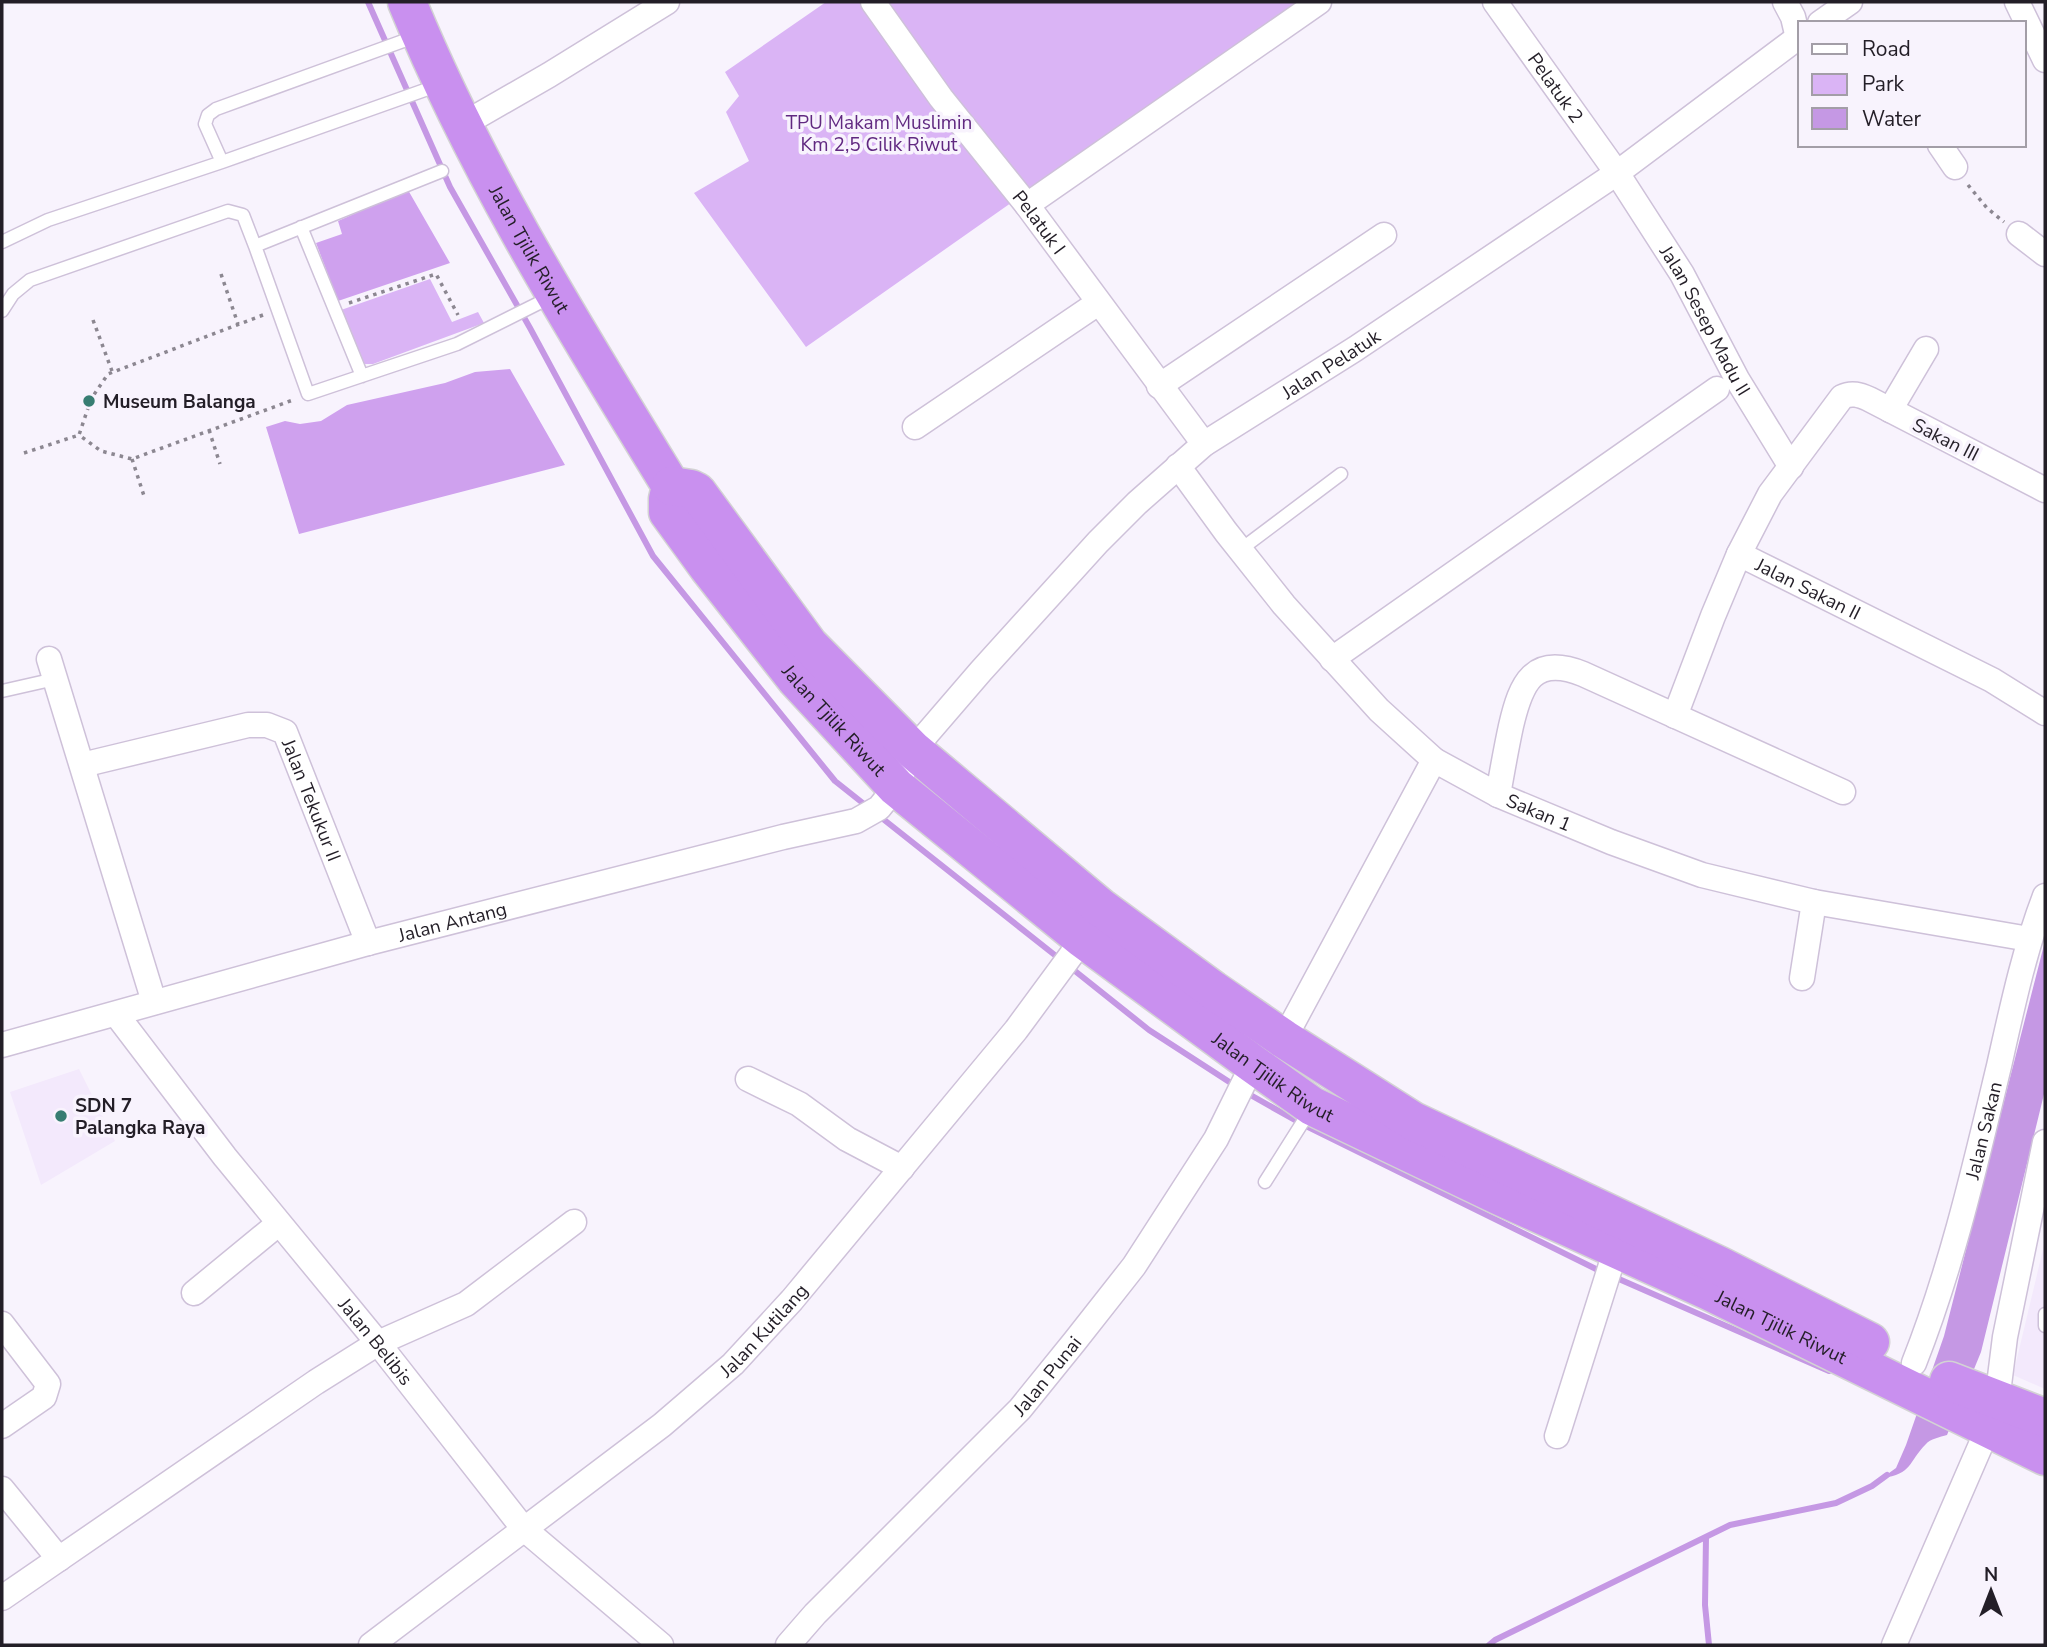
<svg xmlns="http://www.w3.org/2000/svg" width="2047" height="1647" viewBox="0 0 2047 1647" font-family="'Nunito Sans',sans-serif">
<style>
.built{fill:#f3e9fc}
.green{fill:#dab4f5}
.forest{fill:#cfa1ee}
.water{fill:#c598e4}
.lines{fill:none;stroke-linecap:round;stroke-linejoin:round}
.stream{stroke:#c598e4;stroke-width:6}
.lane-casing{stroke:#cec1d9;stroke-width:15}
.street-casing{stroke:#cec1d9;stroke-width:27}
.highway-casing{stroke:#d3d2d4;stroke-width:41}
.path{stroke:#8c8791;stroke-width:3.5;stroke-dasharray:3.5 5;stroke-linecap:butt}
.lane{stroke:#fff;stroke-width:12}
.street{stroke:#fff;stroke-width:24}
.highway{stroke:#c990ef;stroke-width:38}
.poi-dot{fill:#377d72;stroke:#f8f3fd;stroke-width:2.5}
.labels{text-anchor:middle;stroke-width:7;stroke-linejoin:round;paint-order:stroke}
.street-label{font-size:19px;fill:#231e27;stroke:#f8f3fd}
.park-label{font-size:19px;fill:#602880;stroke:#f8f3fd}
.poi-label{font-size:19px;font-weight:bold;fill:#231e27;stroke:#f8f3fd;text-anchor:start}
</style>
<rect width="100%" height="100%" fill="#f8f3fd"/>
<!-- built -->
<path class="built" d="M 79,1069 L 115,1141 L 41,1185 L 10,1092 Z
M 2045,1241 L 2045,1389 L 2013,1375 Z"/>
<!-- green -->
<path class="green" d="M 826,2 L 1297,2 L 806,347 L 694,193 L 749,161 L 726,112 L 739,96 L 725,72 Z
M 430,279 L 452,322 L 478,312 L 484,323 L 373,364 L 365,364 L 359,360 L 341,310 Z"/>
<!-- forest -->
<path class="forest" d="M 408,190 L 450,263 L 338,301 L 316,243 L 342,234 L 338,221 Z
M 510,369 L 565,465 L 299,534 L 266,427 L 285,421 L 300,424 L 321,421 L 347,405 L 445,383 L 475,372 Z"/>
<!-- water -->
<path class="water" d="M 2045,941 L 2045,1090 L 1981,1352 L 1947,1435 C 1940,1437 1930,1439 1926,1444 C 1908,1462 1913,1474 1882,1478 L 1896,1468 L 1906,1445 L 1944,1336 Z"/>
<g class="lines">
<!-- stream -->
<path class="stream" d="M 368,2 L 450,187 L 530,328 L 653,556 L 835,781 L 869,808
M 878,815 L 1056,956
M 1075,971 L 1149,1030 L 1234,1085
M 1247,1093 L 1302,1124 L 1602,1272
M 1612,1276 L 1829,1371
M 1706,1537 L 1705,1605 L 1709,1645
M 1489,1645 L 1495,1640 L 1730,1525 L 1836,1503 L 1872,1486 L 1887,1475"/>
<defs>
<path id="lane" d="M 222,162 L 205,124 L 208,115 L 216,109 L 417,36
M 442,171 L 255,246 L 308,394 L 457,344 L 551,297
M 301,227 L 362,376
M 2,242 L 48,220 L 222,162 L 439,85
M 2,311 L 13,294 L 30,280 L 228,211 L 243,215 L 255,246
M 1240,550 L 1341,474
M 2,691 L 55,679
M 1265,1182 L 1311,1109
M 2045,1314 L 2045,1326"/>
<g id="street">
<path id="s1" d="M 873,2 L 941,98 L 1027,205 L 1204,444"/>
<path id="s2" d="M 1495,2 L 1617,173 L 1682,274 L 1737,379 L 1791,467"/>
<path d="M 1785,2 L 1793,17 L 1798,38"/>
<path d="M 2017,2 L 2045,60"/>
<path d="M 1820,23 L 1850,2"/>
<path d="M 462,125 L 549,75 L 667,2"/>
<path d="M 1940,145 L 1955,167"/>
<path d="M 1027,205 L 1319,2"/>
<path d="M 2019,234 L 2045,254"/>
<path d="M 1159,386 L 1384,235"/>
<path d="M 1890,410 L 1926,349"/>
<path d="M 915,427 L 1098,303"/>
<path id="s3" d="M 1178,466 L 1226,532 L 1284,605 L 1379,710 L 1434,760 L 1498,795 L 1611,842 L 1702,875 L 1814,902 L 2029,939"/>
<path id="s4" d="M 2045,490 L 1869,399 C 1860,395 1852,392 1842,397 L 1770,494 L 1739,554 L 1992,680 L 2045,713"/>
<path d="M 49,659 L 154,1002"/>
<path d="M 1332,659 L 1717,389"/>
<path d="M 1675,716 L 1713,616 L 1739,554"/>
<path id="s5" d="M 82,765 L 248,725 L 267,725 L 285,732 L 368,943"/>
<path d="M 1498,795 C 1502,772 1506,749 1511,726 C 1521,683 1533,654 1583,674 L 1843,792"/>
<path d="M 1802,978 L 1814,902"/>
<path id="s6" d="M 116,1014 L 225,1157 L 378,1343 L 523,1528 L 661,1645"/>
<path d="M 1284,1039 L 1434,760"/>
<path id="s7" d="M 2,1045 L 368,943 L 783,837 L 856,821 L 879,808 L 896,787 L 913,750 L 981,671 L 1098,542 L 1137,503 L 1204,444 L 1355,349 L 1617,173 L 1800,36"/>
<path d="M 748,1079 L 799,1104 L 847,1139 L 902,1168"/>
<path d="M 194,1293 L 278,1224"/>
<path d="M 2,1324 L 48,1384 L 44,1397 L 2,1426"/>
<path id="s8" d="M 1914,1363 C 1952,1267 1975,1166 1999,1066 C 2012,1008 2024,951 2045,896"/>
<path d="M 1557,1436 L 1616,1249"/>
<path d="M 2,1489 L 59,1559"/>
<path d="M 2,1598 L 316,1382 L 378,1343 L 466,1304 L 574,1222"/>
<path id="s9" d="M 371,1645 L 662,1425 L 733,1364 L 792,1300 L 1016,1030 L 1083,939"/>
<path id="s10" d="M 788,1645 L 815,1614 L 1020,1409 L 1075,1341 L 1134,1266 L 1216,1139 L 1253,1064"/>
<path d="M 1894,1645 L 1989,1426 L 1997,1401 L 2005,1337 L 2045,1142"/>
</g>
<g id="highway">
<path id="s11" d="M 407,2 C 477,173 575,329 671,486 L 668,499 L 668,512 L 708,567 L 796,679 L 896,787 L 1083,939 L 1253,1064 L 1312,1106 L 1500,1196 L 1709,1291 L 2045,1456"/>
<path d="M 671,486 L 691,489 L 697,492 L 809,645 L 913,750 L 1100,907 L 1213,990 L 1284,1039 L 1413,1121 L 1720,1266 L 1870,1342"/>
<path d="M 1949,1381 L 2045,1418"/>
</g>
</defs>
<!-- lane casing -->
<use href="#lane" class="lane-casing"/>
<!-- street casing -->
<use href="#street" class="street-casing"/>
<!-- highway casing -->
<use href="#highway" class="highway-casing"/>
<!-- path -->
<path class="path" d="M 1968,185 L 1987,208 L 2004,222
M 221,274 L 238,324
M 349,303 L 436,274 L 458,315
M 263,315 L 108,374 L 91,399 L 79,435 L 101,451 L 132,459 L 293,400
M 93,320 L 112,371
M 209,430 L 220,464
M 24,453 L 79,435
M 132,459 L 145,499"/>
<!-- lane -->
<use href="#lane" class="lane"/>
<!-- street -->
<use href="#street" class="street"/>
<!-- highway -->
<use href="#highway" class="highway"/>
</g>
<!-- markers -->
<g class="poi-dot">
<circle cx="89" cy="401" r="7"/>
<circle cx="61" cy="1116" r="7"/>
</g>
<g class="labels">
<!-- street labels -->
<g class="street-label">
<text dy="7" stroke="none"><textPath href="#s2" startOffset="105">Pelatuk 2</textPath></text>
<text dy="7" stroke="none"><textPath href="#s1" startOffset="276">Pelatuk I</textPath></text>
<text dy="7" stroke="none"><textPath href="#s11" startOffset="276">Jalan Tjilik Riwut</textPath></text>
<text dy="7" stroke="none"><textPath href="#s2" startOffset="382">Jalan Sesep Madu II</textPath></text>
<text dy="7" stroke="none"><textPath href="#s7" startOffset="1550">Jalan Pelatuk</textPath></text>
<text transform="translate(1946 439) rotate(27)" y="7">Sakan III</text>
<text dy="7" stroke="none"><textPath href="#s4" startOffset="492">Jalan Sakan II</textPath></text>
<text dy="7" stroke="none"><textPath href="#s11" startOffset="845">Jalan Tjilik Riwut</textPath></text>
<text dy="7" stroke="none"><textPath href="#s5" startOffset="282">Jalan Tekukur II</textPath></text>
<text dy="7" stroke="none"><textPath href="#s3" startOffset="508">Sakan 1</textPath></text>
<text dy="7" stroke="none"><textPath href="#s7" startOffset="467">Jalan Antang</textPath></text>
<text dy="7" stroke="none"><textPath href="#s11" startOffset="1412">Jalan Tjilik Riwut</textPath></text>
<text dy="7" stroke="none"><textPath href="#s8" startOffset="243">Jalan Sakan</textPath></text>
<text dy="7" stroke="none"><textPath href="#s11" startOffset="1979">Jalan Tjilik Riwut</textPath></text>
<text dy="7" stroke="none"><textPath href="#s9" startOffset="504">Jalan Kutilang</textPath></text>
<text dy="7" stroke="none"><textPath href="#s6" startOffset="418">Jalan Belibis</textPath></text>
<text dy="7" stroke="none"><textPath href="#s10" startOffset="374">Jalan Punai</textPath></text>
</g>
<!-- park labels -->
<g class="park-label">
<text x="879" y="129">TPU Makam Muslimin<tspan x="879" dy="22">Km 2,5 Cilik Riwut</tspan></text>
</g>
<!-- poi labels -->
<g class="poi-label">
<text x="103" y="408">Museum Balanga</text>
<text x="75" y="1112">SDN 7<tspan x="75" dy="22">Palangka Raya</tspan></text>
</g>
</g>
<!-- border -->
<rect width="2047" height="1647" fill="none" stroke="#231e27" stroke-width="7"/>
<!-- legend -->
<rect x="1798" y="21" width="228" height="126" fill="#f8f3fd" stroke="#a39ea7" stroke-width="2"/>
<rect x="1812" y="44" width="35" height="10" fill="#ffffff" stroke="#a39ea7" stroke-width="2"/>
<text x="1862" y="56" font-size="21" fill="#231e27">Road</text>
<rect x="1812" y="74" width="35" height="21" fill="#dab4f5" stroke="#a39ea7" stroke-width="2"/>
<text x="1862" y="91" font-size="21" fill="#231e27">Park</text>
<rect x="1812" y="108" width="35" height="21" fill="#c598e4" stroke="#a39ea7" stroke-width="2"/>
<text x="1862" y="126" font-size="21" fill="#231e27">Water</text>
<!-- north arrow -->
<g transform="translate(1991 1591)" stroke="#f8f3fd" stroke-width="5" paint-order="stroke">
<path d="M0-5L12 26L0 18L-12 26Z" fill="#231e27"/>
<text y="-10" font-size="19" font-weight="bold" text-anchor="middle" fill="#231e27">N</text>
</g>
</svg>
